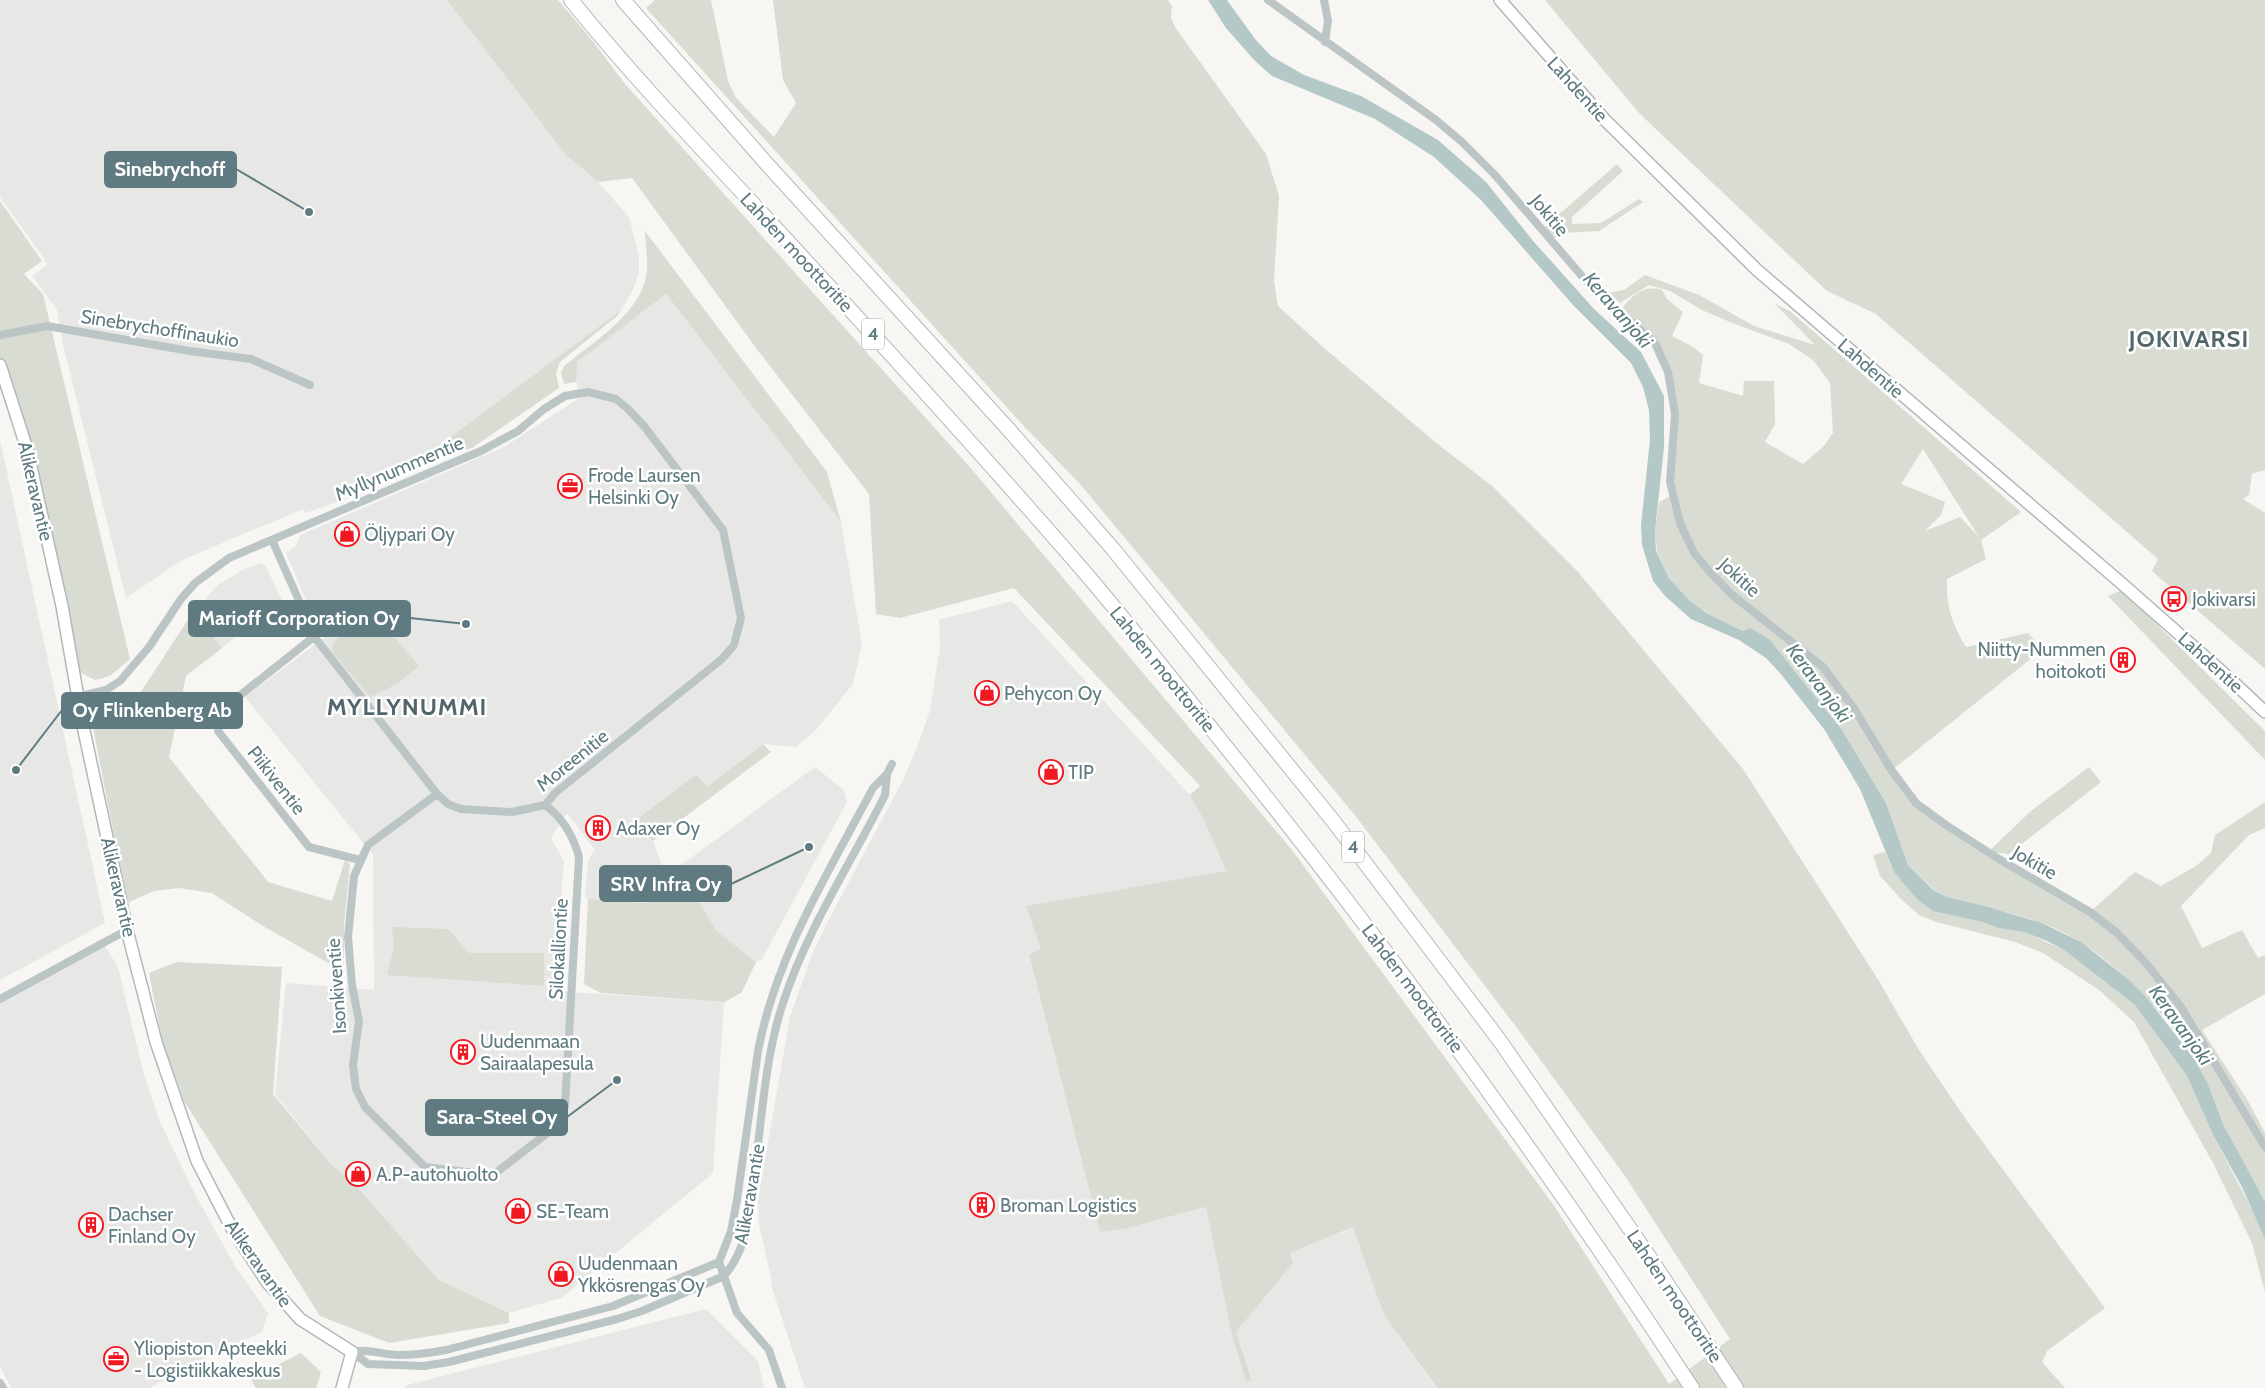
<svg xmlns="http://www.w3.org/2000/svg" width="2265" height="1388" viewBox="0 0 2265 1388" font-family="Cabin,sans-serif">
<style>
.built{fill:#e7e8e6}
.green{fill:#d8dcd2;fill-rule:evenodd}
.water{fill:#b4c8c8}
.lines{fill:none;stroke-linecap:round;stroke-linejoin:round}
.secondary-casing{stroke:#afb9bb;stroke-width:14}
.highway-casing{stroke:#b2b9bb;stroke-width:16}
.street{stroke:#bcc5c6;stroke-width:8}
.secondary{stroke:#fff;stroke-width:11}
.highway{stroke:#fff;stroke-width:14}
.labels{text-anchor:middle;stroke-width:5;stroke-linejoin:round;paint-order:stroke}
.shield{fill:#fff;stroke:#8fa3a7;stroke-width:1}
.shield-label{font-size:18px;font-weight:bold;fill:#5f7b81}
.street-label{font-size:19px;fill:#5f7b81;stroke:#fff}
.poi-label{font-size:19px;fill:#5f7b81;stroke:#fff;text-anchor:start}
.water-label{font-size:20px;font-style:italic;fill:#5a7c7c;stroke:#fff}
.district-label{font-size:24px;font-weight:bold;letter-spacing:1px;fill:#52676b;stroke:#fff}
.leader{fill:none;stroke:#5f7b81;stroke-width:2}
.callout-dot{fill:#5f7b81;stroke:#fff;stroke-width:2}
.callout{fill:#5f7b81;stroke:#5f7b81;stroke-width:2}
.callout-label{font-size:20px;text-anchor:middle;font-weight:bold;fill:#fff}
</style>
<rect width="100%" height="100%" fill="#f7f6f3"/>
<!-- built -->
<path class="built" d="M 0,0 L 447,0 L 565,154 L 598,182 L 629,217 L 639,257 L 639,273 L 632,292 L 621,310 L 417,462 L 343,500 L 305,513 L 303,509 L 182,560 L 126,598 L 62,341 L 57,310 L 32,276 L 48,264 L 0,197 Z
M 665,293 L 841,522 L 862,644 L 853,684 L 816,730 L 796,747 L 763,744 L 707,788 L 696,774 L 632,823 L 653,841 L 663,868 L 658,898 L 645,903 L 588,899 L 585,898 L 588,860 L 595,850 L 567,813 L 551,838 L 564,861 L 554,991 L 724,1002 L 713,1173 L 561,1298 L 509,1313 L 439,1280 L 352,1181 L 331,1164 L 275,1094 L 286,983 L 374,990 L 373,855 L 245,697 L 325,637 L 316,624 L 286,553 L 296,546 L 300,535 L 504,447 L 579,398 L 575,372 L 577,362 Z
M 0,440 L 105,923 L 0,980 Z
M 262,563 L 266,567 L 282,600 L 222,648 L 193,612 L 218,585 L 246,568 Z
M 1012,601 L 1190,795 L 1205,822 L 1226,871 L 1214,873 L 1029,956 L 1100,1232 L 1124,1229 L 1207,1207 L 1232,1335 L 1246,1382 L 1252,1379 L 1236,1332 L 1292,1263 L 1290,1253 L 1354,1227 L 1384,1315 L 1436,1388 L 805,1388 L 771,1285 L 772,1282 L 759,1224 L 758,1199 L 790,1017 L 812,954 L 828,921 L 903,780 L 918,745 L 930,710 L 940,647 L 939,620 Z
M 815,767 L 844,790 L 847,802 L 762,959 L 756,962 L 717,931 L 677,868 Z
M 105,946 L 118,967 L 143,1071 L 160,1122 L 195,1194 L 235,1266 L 268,1313 L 262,1332 L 209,1356 L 149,1388 L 11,1388 L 0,1366 L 0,1002 Z
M 706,1309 L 758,1361 L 764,1388 L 404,1388 L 407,1385 Z"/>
<!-- green -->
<path class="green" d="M 447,0 L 558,0 L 592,40 L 625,84 L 969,466 L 1292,850 L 1555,1207 L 1669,1384 L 1730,1339 L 1625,1176 L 1517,1028 L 1354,814 L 1080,484 L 1021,423 L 646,8 L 655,0 L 711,0 L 728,81 L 736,98 L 774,137 L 796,103 L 783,80 L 773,0 L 1168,0 L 1172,6 L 1171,18 L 1175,27 L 1266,154 L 1279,196 L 1274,281 L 1278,306 L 1324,348 L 1440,446 L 1491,485 L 1578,572 L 1743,769 L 1879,981 L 1919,1050 L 1965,1118 L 2105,1308 L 2047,1351 L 2042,1362 L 2065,1388 L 1437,1388 L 1384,1315 L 1353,1227 L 1290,1253 L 1293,1263 L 1236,1332 L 1252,1380 L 1246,1382 L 1232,1335 L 1206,1207 L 1124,1229 L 1100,1232 L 1029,955 L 1041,949 L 1026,906 L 1226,871 L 1205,822 L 1190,795 L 1200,786 L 1014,588 L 900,618 L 876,614 L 869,494 L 759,352 L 632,178 L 598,182 L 565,154 Z
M 1545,0 L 2265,0 L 2265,470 L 2252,474 L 2249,495 L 2243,499 L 2265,513 L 2265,669 L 2152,571 L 2158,559 L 1876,314 L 1827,291 L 1738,207 L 1639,113 Z
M 1617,164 L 1623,171 L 1572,217 L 1572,224 L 1601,223 L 1639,199 L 1643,202 L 1599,231 L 1562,233 L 1550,241 L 1541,230 Z
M 0,201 L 42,261 L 24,274 L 43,294 L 130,659 L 110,676 L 95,680 L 80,672 L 67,602 L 27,449 L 0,366 Z
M 645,231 L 827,472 L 841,522 L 666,294 L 577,362 L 576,382 L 564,384 L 561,373 L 564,366 C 593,342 645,311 647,269 C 648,257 645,243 645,231 Z
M 1645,275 L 1699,295 L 1754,326 L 1815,345 L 1775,304 L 1790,311 L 2021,512 L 1981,540 L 1986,559 L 1947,579 C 1946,606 1952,624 1966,647 L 2028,633 L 2043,649 L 1892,770 L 1916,803 L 1988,852 L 2031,811 L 2089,767 L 2101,782 L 2009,854 L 1989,852 L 2090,912 L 2135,872 L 2161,886 L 2196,866 L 2211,853 L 2215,835 L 2265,802 L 2265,828 L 2249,835 L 2181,906 L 2202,948 L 2242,930 L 2258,958 L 2265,955 L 2265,994 L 2202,1030 L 2248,1101 L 2265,1133 L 2265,1202 C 2251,1177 2236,1152 2224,1125 C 2218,1112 2214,1096 2207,1083 C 2176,1021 2108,947 2042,923 C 2011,912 1978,906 1947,897 L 1934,890 L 1908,865 L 1886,803 L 1842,730 L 1791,666 L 1743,631 L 1706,613 L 1688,599 L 1669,578 L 1657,552 L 1655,531 L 1659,502 L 1673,495 C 1674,445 1681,390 1656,345 C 1649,332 1631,321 1620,311 C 1631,297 1642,284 1662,290 L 1667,299 L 1683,312 L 1672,336 L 1693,347 L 1703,355 L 1699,383 L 1743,396 L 1744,381 L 1774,381 L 1775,424 L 1765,442 L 1803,464 L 1824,446 L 1833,433 L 1830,383 L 1813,360 L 1789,344 L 1730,322 L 1702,310 L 1670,291 L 1649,285 L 1620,303 L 1607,293 L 1624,290 ZM 1923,449 L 1979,537 L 1960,517 L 1925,531 L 1941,515 L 1945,502 L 1901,484 Z
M 621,310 L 617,316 L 560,362 L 556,373 L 559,388 L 472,448 L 417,462 Z
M 2122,590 L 2265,731 L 2265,760 L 2108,596 Z
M 193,612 L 222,648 L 186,676 L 169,757 L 268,882 L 332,901 L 345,860 L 350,864 L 344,925 L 344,972 L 263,926 L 212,893 L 179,888 L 154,891 L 127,903 L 93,727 L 110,723 L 131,707 Z
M 381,621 L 419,666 L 397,684 L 370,697 L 333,653 L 332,645 C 343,630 363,624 381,621 Z
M 763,744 L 771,752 L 653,841 L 632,823 L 696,774 L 707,787 Z
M 1885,852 L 1894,872 L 1979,921 L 1998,928 L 2024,932 L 2064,950 L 2135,1005 L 2187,1076 L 2213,1135 L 2257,1219 L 2265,1239 L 2265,1292 L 2252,1243 L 2213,1163 L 2134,1022 L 2099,990 L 2043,953 L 2015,942 L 1936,922 L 1919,915 L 1901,899 L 1880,876 L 1873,855 Z
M 663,868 L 677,868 L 717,931 L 756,962 L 742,992 L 725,1002 L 601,993 L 584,984 L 588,899 L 645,903 L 658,898 Z
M 392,927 L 448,929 L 469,953 L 544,953 L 544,986 L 387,975 L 394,946 Z
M 177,962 L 282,967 L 273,1094 L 331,1164 L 352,1181 L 439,1280 L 509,1313 L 509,1323 L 389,1343 L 320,1316 L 184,1101 L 162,1040 L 149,973 Z
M 301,1353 L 321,1372 L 316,1388 L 256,1388 L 248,1374 L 271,1368 Z"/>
<!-- water -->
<path class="water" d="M 1208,0 L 1227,0 L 1255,39 L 1271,56 L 1304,75 L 1361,96 L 1438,140 L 1486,182 L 1534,242 L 1594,309 L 1641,352 L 1664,396 L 1664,447 L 1655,531 L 1656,551 L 1669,578 L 1688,599 L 1706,613 L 1743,631 L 1750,628 L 1769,639 L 1842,730 L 1886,803 L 1908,865 L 1933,890 L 1947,897 L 1988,907 L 2042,923 L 2081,942 L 2128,979 L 2146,997 L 2193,1057 L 2208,1084 L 2224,1126 L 2265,1202 L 2265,1239 L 2242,1187 L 2213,1135 L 2187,1076 L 2135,1005 L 2064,950 L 2047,941 L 2024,932 L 1998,928 L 1979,921 L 1933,911 L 1917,899 L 1894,872 L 1860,789 L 1824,729 L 1780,673 L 1766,658 L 1739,640 L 1691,619 L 1665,596 L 1653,581 L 1642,545 L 1641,525 L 1650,440 L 1649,410 L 1643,387 L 1631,363 L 1573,305 L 1481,200 L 1434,157 L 1375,119 L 1272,76 L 1255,61 L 1226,28 Z"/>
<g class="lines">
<defs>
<path id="secondary" d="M 1500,0 L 1606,121 L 1757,270 L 2120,582 L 2229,678 L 2265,712
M 0,365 L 27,449 L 62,606 L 83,726 L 127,930 L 156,1042 L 197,1161 L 231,1227 L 267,1282 L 300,1319 L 352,1352 L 342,1388"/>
<path id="highway" d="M 571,0 C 637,82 710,157 781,234 C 882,344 983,455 1081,568 C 1130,625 1176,684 1222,742 C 1390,950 1546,1165 1692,1388
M 623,0 L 766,163 L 1010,431 L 1113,549 L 1334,822 L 1500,1041 L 1648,1255 L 1736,1388"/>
</defs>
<!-- secondary casing -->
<use href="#secondary" class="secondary-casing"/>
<!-- highway casing -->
<use href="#highway" class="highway-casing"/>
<!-- street -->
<path class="street" d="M 1268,0 L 1436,120 L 1462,142 L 1495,175 L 1587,282 L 1655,343 L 1668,372 L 1675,414 L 1670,482 L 1680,523 L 1694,553 L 1710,572 L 1731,594 L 1823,667 L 1855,710 L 1892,771 L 1916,803 L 1946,825 L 1999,859 L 2090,912 L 2117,933 L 2145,962 L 2181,1007 L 2265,1147
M 1324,0 L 1328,21 L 1325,42
M 0,335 L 47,326 L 190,351 L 251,359 L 310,385
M 315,636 L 219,712 L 218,731 L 309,847 L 360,860
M 77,697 L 106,690 L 120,681 L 149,647 L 181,599 L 195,583 L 229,558 L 450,464 L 481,451 L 518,431 L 544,409 L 565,396 L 588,392 L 616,399 L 628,409 L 644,426 L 723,530 L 741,618 L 734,645 L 722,659 L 555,793 L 545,805 L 512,812 L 461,809 L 448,804 L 437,794 L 316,639 L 272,540
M 437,794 L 368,845 L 354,876 L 348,937 L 352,985 L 359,1021 L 353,1065 L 356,1089 L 365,1107 L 425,1167 L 493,1175 L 550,1131 L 565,1106 L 579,857 C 573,835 563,818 545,805
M 0,999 L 127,930
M 719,1262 L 737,1313 L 769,1350 L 782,1388
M 352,1352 L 368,1364 L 424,1366 L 449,1362 L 617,1319 L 642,1311 L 724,1276 C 752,1244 752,1193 757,1153 C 763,1104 767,1051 783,1003 C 807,929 850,865 885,795 L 887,774 L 892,764
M 352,1352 C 368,1348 383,1355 399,1355 C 415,1355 430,1353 446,1350 L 613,1306 L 719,1262 L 731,1231 L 737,1200 L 758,1051 C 776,956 828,873 873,788 L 887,774
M 0,1383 L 3,1388"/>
<!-- secondary -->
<use href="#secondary" class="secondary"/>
<!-- highway -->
<use href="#highway" class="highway"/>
</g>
<!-- icons -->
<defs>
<symbol id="office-ring" viewBox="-11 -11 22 22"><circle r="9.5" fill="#fff" stroke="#f21821" stroke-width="1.5"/><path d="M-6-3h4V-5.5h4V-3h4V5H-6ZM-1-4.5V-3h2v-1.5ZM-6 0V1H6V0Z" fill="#f21821"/></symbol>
<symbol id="shop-ring" viewBox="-11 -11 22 22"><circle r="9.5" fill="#fff" stroke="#f21821" stroke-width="1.5"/><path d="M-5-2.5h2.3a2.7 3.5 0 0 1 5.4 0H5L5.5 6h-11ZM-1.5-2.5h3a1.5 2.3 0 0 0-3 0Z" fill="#f21821"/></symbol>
<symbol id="bus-ring" viewBox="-11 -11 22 22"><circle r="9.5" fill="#fff" stroke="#f21821" stroke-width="1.5"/><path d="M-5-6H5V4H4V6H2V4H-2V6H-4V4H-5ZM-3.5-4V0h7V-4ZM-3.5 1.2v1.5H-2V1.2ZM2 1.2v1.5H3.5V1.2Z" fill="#f21821"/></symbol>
<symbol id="building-ring" viewBox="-11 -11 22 22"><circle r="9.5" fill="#fff" stroke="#f21821" stroke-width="1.5"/><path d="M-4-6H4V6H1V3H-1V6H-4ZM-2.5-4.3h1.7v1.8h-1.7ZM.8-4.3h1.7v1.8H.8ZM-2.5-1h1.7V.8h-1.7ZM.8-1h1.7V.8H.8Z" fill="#f21821"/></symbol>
</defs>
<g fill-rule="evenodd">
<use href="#office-ring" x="556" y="472" width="28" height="28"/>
<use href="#shop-ring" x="333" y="520" width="28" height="28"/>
<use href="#bus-ring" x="2160" y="585" width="28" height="28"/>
<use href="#building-ring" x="2109" y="646" width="28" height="28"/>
<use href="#shop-ring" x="973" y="679" width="28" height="28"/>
<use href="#shop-ring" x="1037" y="758" width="28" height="28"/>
<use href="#building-ring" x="584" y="814" width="28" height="28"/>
<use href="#building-ring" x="449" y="1038" width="28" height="28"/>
<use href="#shop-ring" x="344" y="1160" width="28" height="28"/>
<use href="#building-ring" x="968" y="1191" width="28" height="28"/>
<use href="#shop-ring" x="504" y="1197" width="28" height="28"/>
<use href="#building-ring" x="77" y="1211" width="28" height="28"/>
<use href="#shop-ring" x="547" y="1260" width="28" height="28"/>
<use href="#office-ring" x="102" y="1345" width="28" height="28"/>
</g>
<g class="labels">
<!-- shield labels -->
<g class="shield">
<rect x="862" y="318.5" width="22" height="31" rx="4"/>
<rect x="1342" y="831.5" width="22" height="31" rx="4"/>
</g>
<g class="shield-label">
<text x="873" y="340">4</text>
<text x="1353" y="853">4</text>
</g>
<!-- street labels -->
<g class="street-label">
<text transform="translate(1578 89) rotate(48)" y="7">Lahdentie</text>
<text transform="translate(1550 215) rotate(50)" y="7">Jokitie</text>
<text transform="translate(797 252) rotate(47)" y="7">Lahden moottoritie</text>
<text transform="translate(160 328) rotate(9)" y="7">Sinebrychoffinaukio</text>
<text transform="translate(1871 368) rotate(41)" y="7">Lahdentie</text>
<text transform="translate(399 468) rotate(-23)" y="7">Myllynummentie</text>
<text transform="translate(36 491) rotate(77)" y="7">Alikeravantie</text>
<text transform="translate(1740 577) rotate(42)" y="7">Jokitie</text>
<text transform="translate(2211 662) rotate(42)" y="7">Lahdentie</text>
<text transform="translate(1163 669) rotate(51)" y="7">Lahden moottoritie</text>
<text transform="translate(572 760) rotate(-39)" y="7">Moreenitie</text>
<text transform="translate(277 780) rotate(52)" y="7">Piikiventie</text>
<text transform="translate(2035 862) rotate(30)" y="7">Jokitie</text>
<text transform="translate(119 887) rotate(77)" y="7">Alikeravantie</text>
<text transform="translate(558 949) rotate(-87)" y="7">Silokalliontie</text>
<text transform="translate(336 986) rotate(-94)" y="7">Isonkiventie</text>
<text transform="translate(1413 988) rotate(53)" y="7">Lahden moottoritie</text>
<text transform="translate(749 1194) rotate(-80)" y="7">Alikeravantie</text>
<text transform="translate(259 1263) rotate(55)" y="7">Alikeravantie</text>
<text transform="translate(1675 1296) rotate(56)" y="7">Lahden moottoritie</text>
</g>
<!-- poi labels -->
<g class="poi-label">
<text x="588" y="482">Frode Laursen<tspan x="588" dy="22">Helsinki Oy</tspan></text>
<text x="364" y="541">Öljypari Oy</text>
<text x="2192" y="606">Jokivarsi</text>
<text x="2106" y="656" text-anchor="end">Niitty-Nummen<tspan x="2106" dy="22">hoitokoti</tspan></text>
<text x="1004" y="700">Pehycon Oy</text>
<text x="1068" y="779">TIP</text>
<text x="616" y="835">Adaxer Oy</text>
<text x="480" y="1048">Uudenmaan<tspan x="480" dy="22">Sairaalapesula</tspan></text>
<text x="376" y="1181">A.P-autohuolto</text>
<text x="1000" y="1212">Broman Logistics</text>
<text x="536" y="1218">SE-Team</text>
<text x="108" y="1221">Dachser<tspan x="108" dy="22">Finland Oy</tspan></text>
<text x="578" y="1270">Uudenmaan<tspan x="578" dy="22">Ykkösrengas Oy</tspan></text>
<text x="134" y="1355">Yliopiston Apteekki<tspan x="134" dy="22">- Logistiikkakeskus</tspan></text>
</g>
<!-- water labels -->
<g class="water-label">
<text transform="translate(1618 310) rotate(49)" y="7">Keravanjoki</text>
<text transform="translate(1819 683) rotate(53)" y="7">Keravanjoki</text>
<text transform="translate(2181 1025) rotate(54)" y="7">Keravanjoki</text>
</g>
<!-- district labels -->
<g class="district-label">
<text x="2189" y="347">JOKIVARSI</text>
<text x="407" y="715">MYLLYNUMMI</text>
</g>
</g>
<!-- callouts -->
<path class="leader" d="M309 212L236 169M466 624L410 618M16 770L62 710M809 847L731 884M617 1080L567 1117"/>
<g class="callout-dot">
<circle cx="309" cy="212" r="5"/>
<circle cx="466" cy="624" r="5"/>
<circle cx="16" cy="770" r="5"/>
<circle cx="809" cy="847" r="5"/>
<circle cx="617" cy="1080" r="5"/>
</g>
<g class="callout">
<rect x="105" y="152" width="131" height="35" rx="5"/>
<rect x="189" y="601" width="221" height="35" rx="5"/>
<rect x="62" y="693" width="180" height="35" rx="5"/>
<rect x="600" y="866" width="131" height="35" rx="5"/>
<rect x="426" y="1100" width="141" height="35" rx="5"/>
</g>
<g class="callout-label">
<text x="170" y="176">Sinebrychoff</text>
<text x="299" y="625">Marioff Corporation Oy</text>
<text x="152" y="717">Oy Flinkenberg Ab</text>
<text x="666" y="891">SRV Infra Oy</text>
<text x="497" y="1124">Sara-Steel Oy</text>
</g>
</svg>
